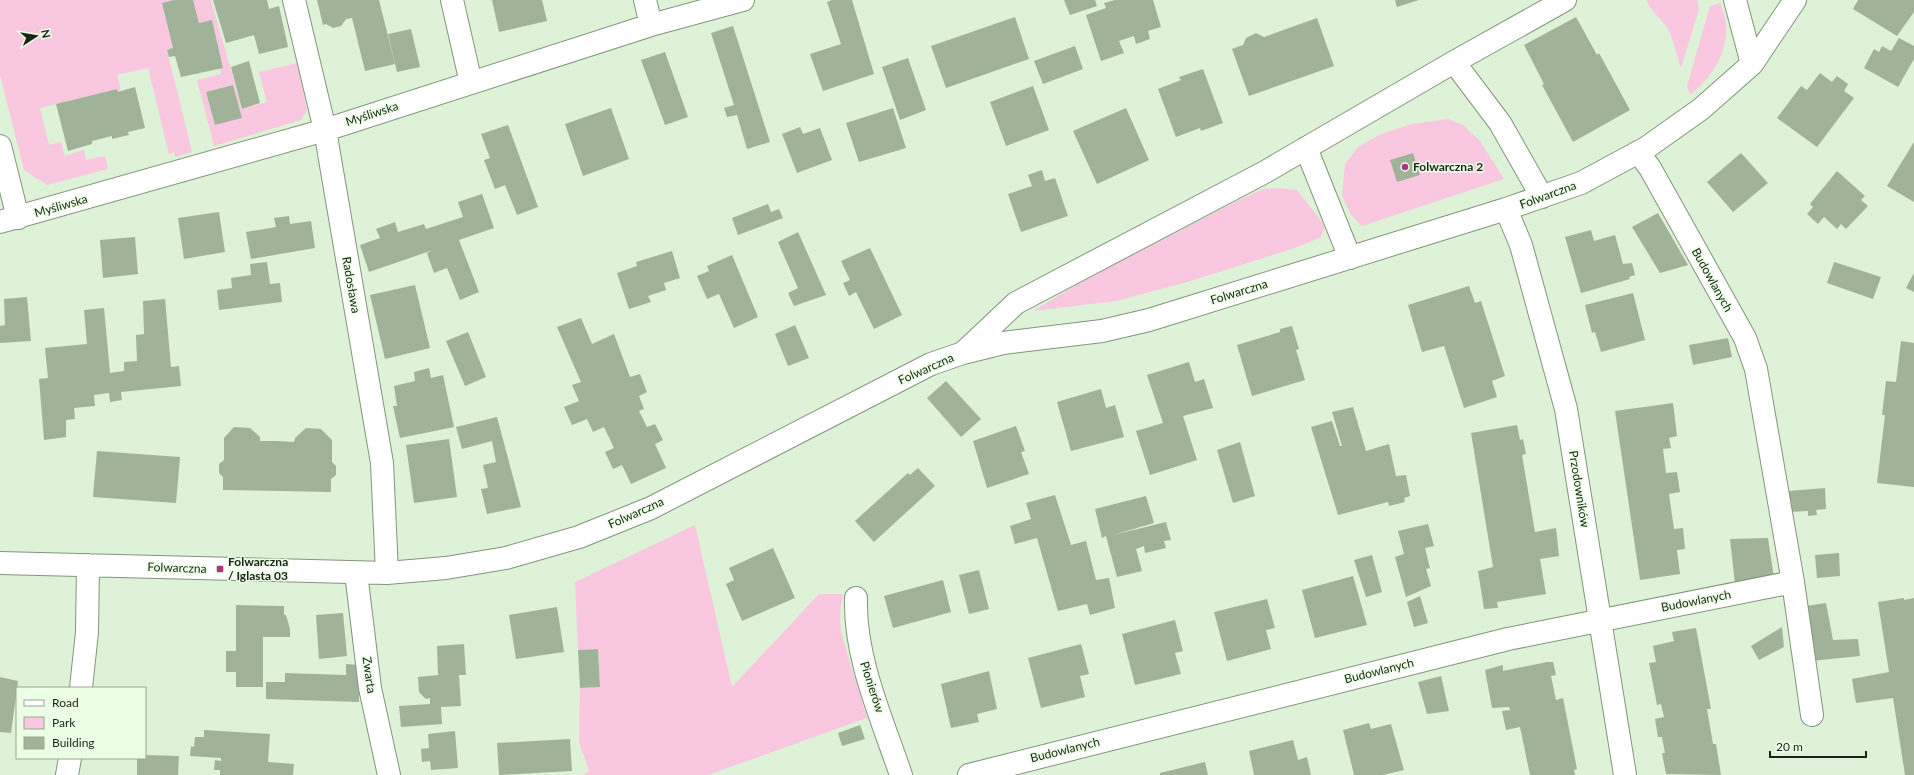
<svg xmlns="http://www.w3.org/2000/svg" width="1914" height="775" viewBox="0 0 1914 775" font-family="Lato,sans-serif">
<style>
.green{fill:#fac7e1;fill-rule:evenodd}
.building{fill:#a0b399}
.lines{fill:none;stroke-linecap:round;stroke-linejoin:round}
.minor-casing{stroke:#82957c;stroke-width:24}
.minor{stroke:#fff;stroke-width:22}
.poi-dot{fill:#b23381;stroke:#eaffe4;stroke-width:1.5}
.labels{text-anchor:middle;stroke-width:3;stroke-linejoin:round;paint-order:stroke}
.street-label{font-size:12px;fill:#1b2218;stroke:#eaffe4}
.poi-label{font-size:12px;font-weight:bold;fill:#1b2218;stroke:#eaffe4;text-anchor:start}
</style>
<rect width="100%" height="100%" fill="#ddf2d7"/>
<!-- green -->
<path class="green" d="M 0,0 L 174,0 L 162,3 L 173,48 L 167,50 L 192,152 L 175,157 L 174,152 L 169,154 L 148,68 L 117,75 L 121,91 L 118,92 L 117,89 L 40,108 L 49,145 L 61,142 L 65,156 L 84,150 L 86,160 L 105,156 L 108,169 L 47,185 L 24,170 L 0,75 Z
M 193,0 L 211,0 L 242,109 L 267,102 L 259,72 L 297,63 L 307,110 L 301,120 L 214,146 L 197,80 L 221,74 L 220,69 L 223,68 L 212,21 L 199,23 ZM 233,85 L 242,118 L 215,125 L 206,92 Z
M 1647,0 L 1697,0 L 1699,9 L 1681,68 C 1677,56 1674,42 1669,31 C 1662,17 1651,14 1647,0 Z
M 1720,3 C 1722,9 1725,17 1726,24 C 1728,52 1712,78 1690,95 L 1687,86 L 1710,6 Z
M 1448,119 L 1463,125 L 1480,141 L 1504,179 L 1362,226 L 1351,215 L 1342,196 L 1345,164 L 1358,147 L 1381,134 L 1412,124 Z
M 1278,188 L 1297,190 L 1325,226 L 1321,237 L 1295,248 L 1184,283 L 1116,301 L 1033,311 L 1083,281 L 1241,199 L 1263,189 Z
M 695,525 L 732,687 L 819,594 L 843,594 L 840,613 L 841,633 L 867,718 L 708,775 L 583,775 L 589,771 L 579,742 L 580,688 L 600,687 L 598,649 L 578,650 L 575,582 Z"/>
<!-- building -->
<path class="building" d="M 174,0 L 193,0 L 199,23 L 212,20 L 223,68 L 181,77 L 175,56 L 169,57 L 167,50 L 173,48 L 162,3 Z
M 213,0 L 267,0 L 269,9 L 279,6 L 288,47 L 259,54 L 254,35 L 226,43 Z
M 317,0 L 379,0 L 395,64 L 365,71 L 352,18 L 346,19 L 341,26 L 333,28 L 326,24 L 323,25 Z
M 492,0 L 542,0 L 547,21 L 499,32 Z
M 832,0 L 852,0 L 874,74 L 823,91 L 810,54 L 841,44 L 827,2 Z
M 1064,0 L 1095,0 L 1097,6 L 1070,15 Z
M 1115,0 L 1153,0 L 1161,27 L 1148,31 L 1150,39 L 1136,44 L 1134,36 L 1119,41 L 1124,53 L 1101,61 L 1086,15 L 1106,8 L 1104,3 Z
M 1395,0 L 1419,0 L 1397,7 Z
M 1858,0 L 1914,0 L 1914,12 L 1897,36 L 1853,9 Z
M 1015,17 L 1029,59 L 946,88 L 931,46 Z
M 1576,17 L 1597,55 L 1599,53 L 1630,110 L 1573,142 L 1542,85 L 1544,84 L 1524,45 Z
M 1317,18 L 1334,66 L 1249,96 L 1232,49 L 1243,45 L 1246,38 L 1256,33 L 1264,37 Z
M 733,26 L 770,142 L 747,149 L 737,115 L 727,117 L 724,108 L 734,105 L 711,33 Z
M 411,29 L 420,67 L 397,72 L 388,34 Z
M 1899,38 L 1914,46 L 1914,59 L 1898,87 L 1864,68 L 1874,49 L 1879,52 L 1882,46 L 1891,51 Z
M 1075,46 L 1083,69 L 1043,84 L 1034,61 Z
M 665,52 L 688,117 L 665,125 L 641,60 Z
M 908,58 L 926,110 L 900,120 L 882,67 Z
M 249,61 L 260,103 L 242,109 L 231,67 Z
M 1203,69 L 1223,123 L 1201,131 L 1200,128 L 1176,137 L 1158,89 L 1181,80 L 1179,77 Z
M 1820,73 L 1832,82 L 1837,76 L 1848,84 L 1844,91 L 1854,98 L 1817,147 L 1777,118 L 1801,86 L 1807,90 Z
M 233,85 L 242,118 L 215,125 L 206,92 Z
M 1033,86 L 1049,130 L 1006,146 L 990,102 Z
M 135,87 L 145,128 L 128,132 L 129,135 L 112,139 L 112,136 L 92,141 L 92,144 L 68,151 L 56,104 L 117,89 L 118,92 Z
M 611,108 L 629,159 L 583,176 L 565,124 Z
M 893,108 L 906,148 L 859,162 L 846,123 Z
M 1126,108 L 1149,160 L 1097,184 L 1073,131 Z
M 508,125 L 538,207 L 517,215 L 505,185 L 495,189 L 484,160 L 490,158 L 481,134 Z
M 800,127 L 803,134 L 820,128 L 832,160 L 797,173 L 782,134 Z
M 1914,142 L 1914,202 L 1887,186 Z
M 1413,153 L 1420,175 L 1397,182 L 1390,160 Z
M 1741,153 L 1768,183 L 1733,212 L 1707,182 Z
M 1042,170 L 1045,181 L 1055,178 L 1068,216 L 1021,232 L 1008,194 L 1032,186 L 1028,175 Z
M 1837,171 L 1865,196 L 1861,200 L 1868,206 L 1846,229 L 1841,224 L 1837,229 L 1824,217 L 1818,224 L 1807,214 L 1813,207 L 1810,204 Z
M 482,194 L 494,228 L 459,240 L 479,292 L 460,300 L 447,268 L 434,273 L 427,253 L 433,250 L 369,272 L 360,245 L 380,238 L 376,229 L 395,222 L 398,232 L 424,224 L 426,229 L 463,217 L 458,202 Z
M 768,204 L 771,212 L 779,209 L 783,218 L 738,235 L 732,218 Z
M 219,212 L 225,252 L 184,259 L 178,218 Z
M 1658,213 L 1688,265 L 1660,273 L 1632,227 Z
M 289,216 L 290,224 L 311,221 L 315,248 L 251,259 L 246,232 L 276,227 L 274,218 Z
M 1591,230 L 1594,241 L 1615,235 L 1623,264 L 1632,263 L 1635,275 L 1629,277 L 1630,279 L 1581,293 L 1565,237 Z
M 798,232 L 826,295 L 794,306 L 788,293 L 798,288 L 778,242 Z
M 135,237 L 138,274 L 103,278 L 100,240 Z
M 870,248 L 902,315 L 874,329 L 856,292 L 849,296 L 843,283 L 850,280 L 841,261 Z
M 672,251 L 680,278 L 664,283 L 666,290 L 648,296 L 651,302 L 629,309 L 617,273 L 637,266 L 636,262 Z
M 732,255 L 758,317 L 734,328 L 719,294 L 707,299 L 697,276 L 709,271 L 707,266 Z
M 267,262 L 270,284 L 280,283 L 282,302 L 219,310 L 217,290 L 232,288 L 231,278 L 251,275 L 250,264 Z
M 1834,262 L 1881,277 L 1873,299 L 1827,283 Z
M 1914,273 L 1914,292 L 1906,288 Z
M 415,285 L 430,348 L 385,359 L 370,295 Z
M 1469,286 L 1475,303 L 1481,301 L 1505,376 L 1492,381 L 1497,397 L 1464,408 L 1444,346 L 1422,352 L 1408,305 Z
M 1633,293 L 1645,340 L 1601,352 L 1595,332 L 1592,333 L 1585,305 Z
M 27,297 L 31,341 L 0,343 L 0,326 L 5,325 L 4,299 Z
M 165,299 L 171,367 L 179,366 L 181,386 L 121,392 L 122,400 L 110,402 L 109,393 L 94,395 L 95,406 L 74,408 L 75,419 L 66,420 L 66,437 L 44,440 L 39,379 L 48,378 L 45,348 L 87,344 L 84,310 L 104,308 L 110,373 L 124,371 L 124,362 L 137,361 L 136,335 L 144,334 L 143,301 Z
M 581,318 L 592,344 L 614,334 L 630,377 L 640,374 L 647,392 L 639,396 L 644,409 L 639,411 L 647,427 L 655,424 L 663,440 L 655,444 L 666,468 L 631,484 L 622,465 L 613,469 L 605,452 L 614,448 L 604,427 L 593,432 L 587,419 L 572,425 L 564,407 L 579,401 L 572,385 L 581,382 L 557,327 Z
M 795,325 L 809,358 L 788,366 L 775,334 Z
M 1292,326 L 1299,349 L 1296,350 L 1305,380 L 1252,396 L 1237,345 L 1280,332 L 1280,329 Z
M 468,332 L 486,377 L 465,386 L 446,341 Z
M 1728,338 L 1732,357 L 1693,365 L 1689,345 Z
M 1901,341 L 1914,343 L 1914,487 L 1877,483 L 1885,415 L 1882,415 L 1886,381 L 1896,382 Z
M 1189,362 L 1195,382 L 1204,379 L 1213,408 L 1183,416 L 1197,460 L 1150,475 L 1136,431 L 1163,423 L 1147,375 Z
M 429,368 L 431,378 L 443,375 L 454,427 L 400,438 L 393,406 L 397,406 L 394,386 L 415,381 L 414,372 Z
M 946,381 L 981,419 L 961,437 L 927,398 Z
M 1101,389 L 1106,408 L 1115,405 L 1124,437 L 1071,451 L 1057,402 Z
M 1673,403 L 1677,436 L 1669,438 L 1671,448 L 1663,449 L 1666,473 L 1677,472 L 1680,492 L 1669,494 L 1674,529 L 1683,528 L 1685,549 L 1677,550 L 1680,574 L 1640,580 L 1615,411 Z
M 1353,407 L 1366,451 L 1389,444 L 1396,476 L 1406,475 L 1410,496 L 1404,498 L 1405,502 L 1389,506 L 1388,502 L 1338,515 L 1311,427 L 1332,421 L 1340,446 L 1342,446 L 1332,412 Z
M 497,417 L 521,507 L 487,514 L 481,489 L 488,488 L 483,465 L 496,462 L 492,441 L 462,449 L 456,427 Z
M 1517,425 L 1520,440 L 1523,439 L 1526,454 L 1522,455 L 1535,532 L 1556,528 L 1559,556 L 1540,559 L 1546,594 L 1497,602 L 1498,608 L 1484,609 L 1478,571 L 1493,567 L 1471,433 Z
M 1016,426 L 1025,451 L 1021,452 L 1029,474 L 987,488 L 973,441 Z
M 234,427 L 250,428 L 260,437 L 260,441 L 277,441 L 294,442 L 295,438 L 306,428 L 321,429 L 332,440 L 332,462 L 336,466 L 336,475 L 331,479 L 331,492 L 223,490 L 223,477 L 219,473 L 219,464 L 224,460 L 224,438 Z
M 449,439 L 457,497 L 414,503 L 406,445 Z
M 1240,442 L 1255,496 L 1233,503 L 1217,450 Z
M 97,451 L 180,457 L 176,503 L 93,497 Z
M 918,468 L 935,486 L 874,542 L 855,521 L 908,473 L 910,475 Z
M 1825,488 L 1826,509 L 1816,510 L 1817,515 L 1808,516 L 1808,511 L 1789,512 L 1788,491 Z
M 1055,495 L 1071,545 L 1086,541 L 1096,580 L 1109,578 L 1115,608 L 1090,615 L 1087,604 L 1058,611 L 1037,538 L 1015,544 L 1010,526 L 1031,519 L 1026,503 Z
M 1146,496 L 1154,523 L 1113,535 L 1166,522 L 1171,540 L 1164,541 L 1166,548 L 1145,553 L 1144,546 L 1136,549 L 1142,571 L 1117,577 L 1106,536 L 1102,538 L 1095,509 Z
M 1428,524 L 1434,546 L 1425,548 L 1430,568 L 1426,569 L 1431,586 L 1406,597 L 1395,557 L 1404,554 L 1398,531 Z
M 1768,538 L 1774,578 L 1735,584 L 1730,539 Z
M 773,548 L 795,598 L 742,621 L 726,584 L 734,580 L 729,568 Z
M 1839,553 L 1840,576 L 1817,578 L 1815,555 Z
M 1372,555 L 1382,592 L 1366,597 L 1354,560 Z
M 979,570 L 989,609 L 969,614 L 959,575 Z
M 1353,576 L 1367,625 L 1315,638 L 1302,590 Z
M 943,580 L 951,612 L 893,628 L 884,596 Z
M 1420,596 L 1428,623 L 1414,627 L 1407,602 Z
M 1904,598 L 1904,600 L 1914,598 L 1914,775 L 1905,775 L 1893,698 L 1856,703 L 1852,679 L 1889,672 L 1878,602 Z
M 1267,599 L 1275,628 L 1266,630 L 1271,649 L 1227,661 L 1214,612 Z
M 1826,603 L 1833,640 L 1858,639 L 1860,656 L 1811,661 L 1806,606 Z
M 236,605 L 284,606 L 284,615 L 286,615 L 290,629 L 290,637 L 263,637 L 263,687 L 236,687 L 236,672 L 226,672 L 226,651 L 236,651 Z
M 557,607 L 564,652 L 516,659 L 509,615 Z
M 343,613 L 347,656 L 319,659 L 316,615 Z
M 1175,620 L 1183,651 L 1175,653 L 1181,674 L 1135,685 L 1122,634 Z
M 1782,627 L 1784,647 L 1759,660 L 1751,646 Z
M 1696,628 L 1711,709 L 1707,709 L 1713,744 L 1716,744 L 1721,775 L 1666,774 L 1662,753 L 1665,753 L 1662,737 L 1658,737 L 1655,719 L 1664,717 L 1661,704 L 1657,705 L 1649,663 L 1656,662 L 1653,646 L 1674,641 L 1672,632 Z
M 464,644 L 466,675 L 459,675 L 461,706 L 441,707 L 442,724 L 401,727 L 399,706 L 430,704 L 430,698 L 426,699 L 419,692 L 418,677 L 438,675 L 437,646 Z
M 1081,644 L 1089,674 L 1080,676 L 1085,697 L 1041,708 L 1028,658 Z
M 598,649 L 600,687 L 580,688 L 578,650 Z
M 1547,662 L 1553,662 L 1556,675 L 1551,676 L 1556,700 L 1563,698 L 1577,769 L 1574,770 L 1575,775 L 1530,775 L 1520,727 L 1506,730 L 1502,711 L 1510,710 L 1509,707 L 1492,708 L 1485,670 L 1503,665 L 1503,671 Z
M 346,664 L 359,665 L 359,702 L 266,699 L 266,682 L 285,682 L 285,673 L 346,675 Z
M 989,671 L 997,709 L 977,714 L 979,722 L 951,728 L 941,684 Z
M 1441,676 L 1449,711 L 1427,714 L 1418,682 Z
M 0,677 L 18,681 L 11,733 L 0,732 Z
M 1369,723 L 1371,729 L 1391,724 L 1404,770 L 1383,775 L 1354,775 L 1343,730 Z
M 860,725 L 865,739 L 842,746 L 838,733 Z
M 204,730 L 270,734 L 268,762 L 294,764 L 293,775 L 220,775 L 220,770 L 214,770 L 215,760 L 221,761 L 221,758 L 190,756 L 191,746 L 194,747 L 195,737 L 204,737 Z
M 455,731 L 458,768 L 431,770 L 430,761 L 422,762 L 421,749 L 429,748 L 428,734 Z
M 570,739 L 572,771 L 499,775 L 497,743 Z
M 1293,740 L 1298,760 L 1307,757 L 1311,775 L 1254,775 L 1249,751 Z
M 145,755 L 179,756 L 178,775 L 137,775 L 137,758 L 145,758 Z
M 1205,762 L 1208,775 L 1160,775 L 1160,773 Z"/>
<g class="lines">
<defs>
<path id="minor" d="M 294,0 L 325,130 L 382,463 L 387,573
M 452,0 L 471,83
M 645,0 L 651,25
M 1735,0 L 1752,64
M 1454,62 L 1500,123 L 1542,197
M 0,146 L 18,218
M 1306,148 L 1350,258
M 1638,152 L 1650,168 L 1745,338 L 1756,369 L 1793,582 L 1812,715
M 1506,209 L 1521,245 L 1566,409 L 1625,775
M 0,222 L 325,130 L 651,25 L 743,0
M 964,352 L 1016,303 L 1265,172 L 1454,62 L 1565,0
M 0,563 L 387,573 L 446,568 L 506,558 L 579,537 L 651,508 L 931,364 L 963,353 L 1003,343 L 1102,331 L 1149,320 L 1506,209 L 1581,183 L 1646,148 L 1701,109 L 1752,64 L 1795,0
M 356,573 L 370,688 L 389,775
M 856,598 C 854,657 882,719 901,775
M 81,688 L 87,632 L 88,565
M 67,775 L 70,758
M 969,775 L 1508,639 L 1793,582"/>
</defs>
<!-- minor casing -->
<use href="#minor" class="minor-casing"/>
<!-- minor -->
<use href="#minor" class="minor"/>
</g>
<!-- markers -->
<g class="poi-dot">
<circle cx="1405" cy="167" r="4"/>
<rect x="216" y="565" width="8" height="8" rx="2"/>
</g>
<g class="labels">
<!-- street labels -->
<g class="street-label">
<text transform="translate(372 114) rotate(-18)" y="4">Myśliwska</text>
<text transform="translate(1548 195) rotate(-20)" y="4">Folwarczna</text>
<text transform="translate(61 206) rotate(-16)" y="4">Myśliwska</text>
<text transform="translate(1712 280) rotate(61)" y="4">Budowlanych</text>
<text transform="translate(351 285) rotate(80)" y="4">Radosława</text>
<text transform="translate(1239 292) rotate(-17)" y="4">Folwarczna</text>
<text transform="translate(926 369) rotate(-24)" y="4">Folwarczna</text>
<text transform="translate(1579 489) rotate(81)" y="4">Przodowników</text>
<text transform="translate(636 513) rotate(-24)" y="4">Folwarczna</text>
<text transform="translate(177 568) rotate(2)" y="4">Folwarczna</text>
<text transform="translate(1696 601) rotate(-11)" y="4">Budowlanych</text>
<text transform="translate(1379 671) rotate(-14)" y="4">Budowlanych</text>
<text transform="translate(369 675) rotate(82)" y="4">Zwarta</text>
<text transform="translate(872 687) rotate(72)" y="4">Pionierów</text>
<text transform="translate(1065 750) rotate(-14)" y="4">Budowlanych</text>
</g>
<!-- poi labels -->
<g class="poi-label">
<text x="1413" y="171">Folwarczna 2</text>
<text x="228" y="566">Folwarczna<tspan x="228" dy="14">/ Iglasta 03</tspan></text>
</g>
</g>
<!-- legend -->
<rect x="16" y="687" width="130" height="72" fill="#eaffe4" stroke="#97a792"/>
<rect x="24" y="700" width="20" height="6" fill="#ffffff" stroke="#97a792"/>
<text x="52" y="707" font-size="12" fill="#1b2218">Road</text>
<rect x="24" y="717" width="20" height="12" fill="#fac7e1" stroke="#97a792"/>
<text x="52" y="727" font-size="12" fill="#1b2218">Park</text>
<rect x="24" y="737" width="20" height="12" fill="#a0b399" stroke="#97a792"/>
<text x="52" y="747" font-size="12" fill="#1b2218">Building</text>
<!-- north arrow -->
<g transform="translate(36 36) rotate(78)" stroke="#eaffe4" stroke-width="3" paint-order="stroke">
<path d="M0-3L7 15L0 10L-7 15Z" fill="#1b2218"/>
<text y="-6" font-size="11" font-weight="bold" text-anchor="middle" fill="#1b2218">N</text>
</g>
<!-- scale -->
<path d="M1770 751v6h96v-6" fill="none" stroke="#1b2218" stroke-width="2"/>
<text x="1776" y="751" font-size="12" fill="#1b2218" stroke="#eaffe4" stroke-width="3" paint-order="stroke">20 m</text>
</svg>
